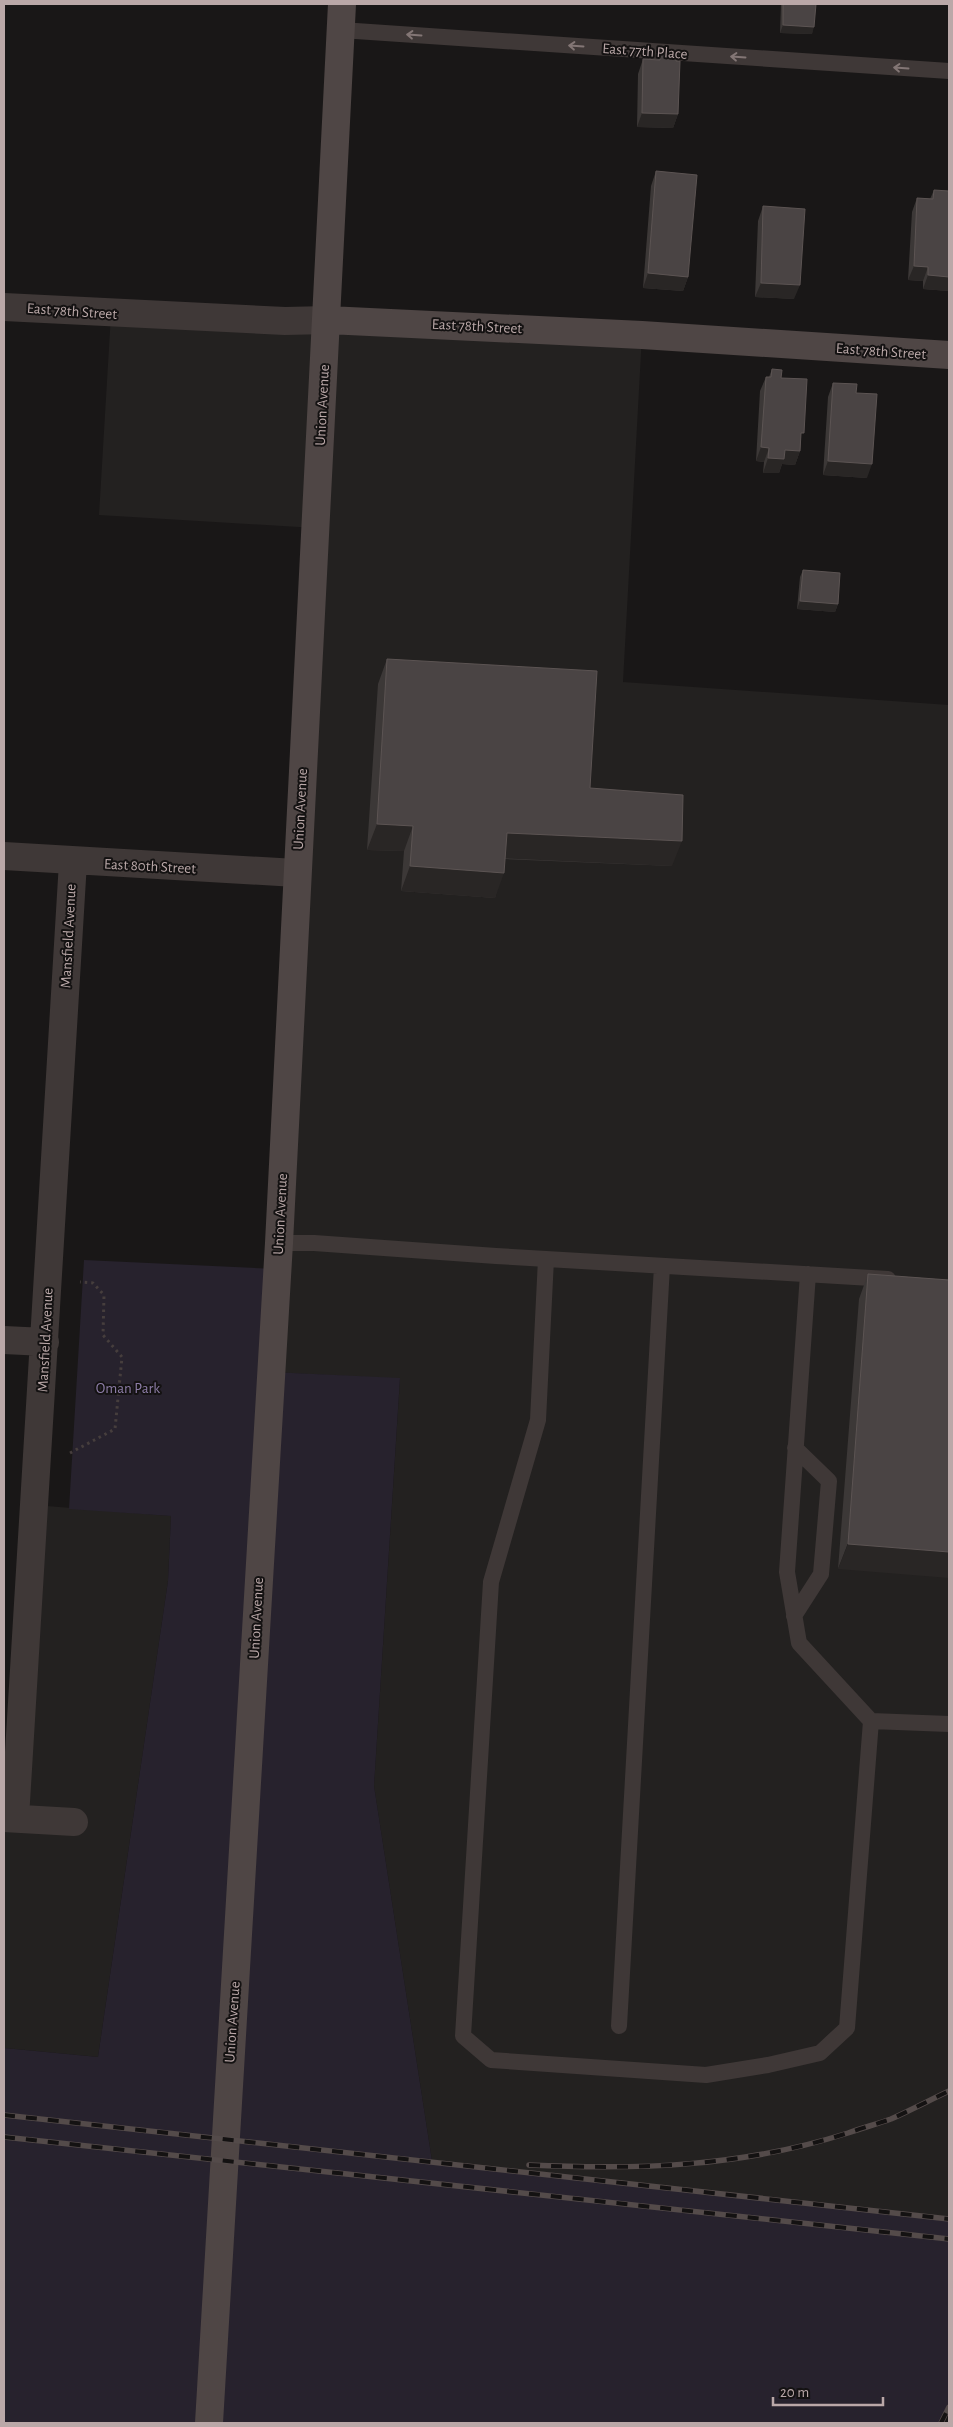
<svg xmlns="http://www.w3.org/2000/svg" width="953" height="2427" viewBox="0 0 953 2427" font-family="'Alegreya Sans',sans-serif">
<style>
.built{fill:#232120}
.green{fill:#27222d}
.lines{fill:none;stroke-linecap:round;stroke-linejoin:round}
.path{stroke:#463e3d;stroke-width:3;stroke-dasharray:2.5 4;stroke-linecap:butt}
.lane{stroke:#3f3837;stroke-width:16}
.street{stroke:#3f3837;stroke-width:28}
.secondary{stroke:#4f4645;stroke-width:28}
.rail-casing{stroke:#544b4a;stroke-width:5.5}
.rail{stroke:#141212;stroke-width:4;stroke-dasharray:11;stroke-linecap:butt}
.wall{fill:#3c3837}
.shaded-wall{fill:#292625}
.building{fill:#4a4444;stroke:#5c5453}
.oneway{stroke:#837675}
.labels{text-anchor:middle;stroke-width:4;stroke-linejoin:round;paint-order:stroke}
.street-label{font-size:15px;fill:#baa8a8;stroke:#141212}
.park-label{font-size:15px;fill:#8d7da7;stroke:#141212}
</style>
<rect width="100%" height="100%" fill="#191717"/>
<!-- built -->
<path class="built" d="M 111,314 L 642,335 L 623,682 L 949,705 L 949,2219 L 432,2161 L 374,1786 L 400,1379 L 271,1372 L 315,528 L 99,515 Z
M 34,1505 L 171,1516 L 168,1581 L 98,2057 L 4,2048 L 4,1818 Z"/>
<!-- green -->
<path class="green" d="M 84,1260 L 276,1269 L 271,1372 L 400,1378 L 374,1786 L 432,2161 L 949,2219 L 949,2406 L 940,2423 L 4,2423 L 4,2048 L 98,2057 L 168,1581 L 171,1516 L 69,1509 Z"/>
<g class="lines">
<!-- path -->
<path class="path" d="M 70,1453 L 115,1429 L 122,1357 L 103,1335 L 104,1295 L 93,1283 L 80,1282"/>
<!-- lane -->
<path class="lane" d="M 341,30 L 949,71
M 279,1243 L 314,1243 L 496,1256 L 888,1279
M 546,1259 L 538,1420 L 491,1582 L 463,2036 L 491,2060 L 706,2075 L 768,2065 L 820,2053 L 847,2028 L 871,1721 L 949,1724
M 808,1274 L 787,1572 L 799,1643 L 871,1721
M 794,1616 L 821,1574 L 829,1481 L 795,1448
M 619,2026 L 662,1266"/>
<!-- street -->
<path class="street" d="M 4,307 L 285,321 L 328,320
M 4,856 L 296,873
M 4,1340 L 45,1342
M 4,1818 L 74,1822
M 15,1818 L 73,862"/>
<!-- secondary -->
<path class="secondary" d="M 328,320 L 642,335 L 949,355
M 209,2423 L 279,1243 L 342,4"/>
<defs>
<path id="rail" d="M 4,2115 L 949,2219
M 4,2137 L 949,2239
M 529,2165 C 640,2170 741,2167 848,2133 C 862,2128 877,2124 891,2119 C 911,2110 930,2100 949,2091
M 941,2423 L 949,2407"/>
</defs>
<!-- rail casing -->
<use href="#rail" class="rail-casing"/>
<!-- rail -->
<use href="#rail" class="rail"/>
</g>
<!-- wall -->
<path class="wall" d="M 781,4 L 816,4 L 812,34 L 780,33 Z
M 660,52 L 676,61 L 678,114 L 673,128 L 637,127 L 638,74 L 643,59 L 657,60 Z
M 656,171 L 688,277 L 683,291 L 643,288 L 651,186 Z
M 934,190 L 949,291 L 923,289 L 923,281 L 908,280 L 912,212 L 917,198 L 930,199 Z
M 763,206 L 794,299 L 755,297 L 758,221 Z
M 772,369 L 781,378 L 801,441 L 800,451 L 795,465 L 782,464 L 779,473 L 763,473 L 764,462 L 756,461 L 760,391 L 766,377 L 769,377 Z
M 833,383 L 856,393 L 867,478 L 823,475 L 828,397 Z
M 803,570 L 838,604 L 835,612 L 797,609 L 800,577 Z
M 387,659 L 590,788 L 672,866 L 505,859 L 495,898 L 401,891 L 404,851 L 367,850 L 378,684 Z
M 868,1274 L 949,1280 L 838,1569 L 859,1299 Z"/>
<!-- shaded-wall -->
<path class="shaded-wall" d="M 783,25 L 814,27 L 812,34 L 780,33 Z
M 642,113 L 678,114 L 673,128 L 637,127 Z
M 914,266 L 928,267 L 923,281 L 908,280 Z
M 648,273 L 688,277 L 683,291 L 643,288 Z
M 928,275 L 949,277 L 949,291 L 923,289 Z
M 761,283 L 800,285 L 794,299 L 755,297 Z
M 761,447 L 769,448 L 764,462 L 756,461 Z
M 785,450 L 800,451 L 795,465 L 782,464 L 779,473 L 763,473 L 768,458 Z
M 828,461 L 872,464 L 867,478 L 823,475 Z
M 800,601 L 838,604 L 835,612 L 797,609 Z
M 377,824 L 413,826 L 404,851 L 367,850 Z
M 507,833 L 682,841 L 672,866 L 498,858 Z
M 410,866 L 504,873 L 495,898 L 401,891 Z
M 848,1544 L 949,1552 L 949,1578 L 838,1569 Z"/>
<!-- building -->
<path class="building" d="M 783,4 L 816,4 L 814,27 L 783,25 Z
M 660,52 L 676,53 L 676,61 L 680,61 L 678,114 L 642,113 L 643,59 L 660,60 Z
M 656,171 L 697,175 L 688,277 L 648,273 Z
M 934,190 L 949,191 L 949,277 L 928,275 L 928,267 L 914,266 L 917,198 L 933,199 Z
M 763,206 L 805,209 L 800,285 L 761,283 Z
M 772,369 L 782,370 L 781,378 L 807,379 L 804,433 L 801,433 L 800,451 L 785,450 L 784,459 L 768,458 L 769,448 L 761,447 L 766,377 L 771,377 Z
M 833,383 L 857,384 L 856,393 L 877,394 L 872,464 L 828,461 Z
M 803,570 L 840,573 L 838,604 L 800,601 Z
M 387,659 L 597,671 L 590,788 L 683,795 L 682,841 L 507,833 L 504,873 L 410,866 L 413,826 L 377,824 Z
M 868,1274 L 949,1280 L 949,1552 L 848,1544 Z"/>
<!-- one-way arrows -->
<defs><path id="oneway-shaft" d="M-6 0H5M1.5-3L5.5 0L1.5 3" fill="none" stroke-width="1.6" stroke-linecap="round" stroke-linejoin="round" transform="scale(1.25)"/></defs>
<g class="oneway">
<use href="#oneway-shaft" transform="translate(414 35) rotate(-176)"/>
<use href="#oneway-shaft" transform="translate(576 46) rotate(-176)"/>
<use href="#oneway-shaft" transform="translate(738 57) rotate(-176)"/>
<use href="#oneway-shaft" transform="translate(901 68) rotate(-176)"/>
</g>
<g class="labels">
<!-- street labels -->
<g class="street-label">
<text transform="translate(645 51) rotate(4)" y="5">East 77th Place</text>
<text transform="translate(72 311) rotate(4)" y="5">East 78th Street</text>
<text transform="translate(477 326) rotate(3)" y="5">East 78th Street</text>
<text transform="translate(881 351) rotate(4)" y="5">East 78th Street</text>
<text transform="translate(322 405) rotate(-87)" y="5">Union Avenue</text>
<text transform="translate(300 809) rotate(-87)" y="5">Union Avenue</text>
<text transform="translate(150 866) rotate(3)" y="5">East 80th Street</text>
<text transform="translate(68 936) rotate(-87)" y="5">Mansfield Avenue</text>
<text transform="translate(280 1214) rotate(-87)" y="5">Union Avenue</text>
<text transform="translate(45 1340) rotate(-87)" y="5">Mansfield Avenue</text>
<text transform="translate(256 1618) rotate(-87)" y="5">Union Avenue</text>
<text transform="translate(232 2022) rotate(-86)" y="5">Union Avenue</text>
</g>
<!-- park labels -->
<g class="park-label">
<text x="128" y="1393">Oman Park</text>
</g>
</g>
<!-- border -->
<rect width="953" height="2427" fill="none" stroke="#baa8a8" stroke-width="10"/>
<!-- scale -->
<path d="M773 2397v8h110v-8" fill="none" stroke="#baa8a8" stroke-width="2.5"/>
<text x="780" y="2397" font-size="15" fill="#baa8a8" stroke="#141212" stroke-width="4" paint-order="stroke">20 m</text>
</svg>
